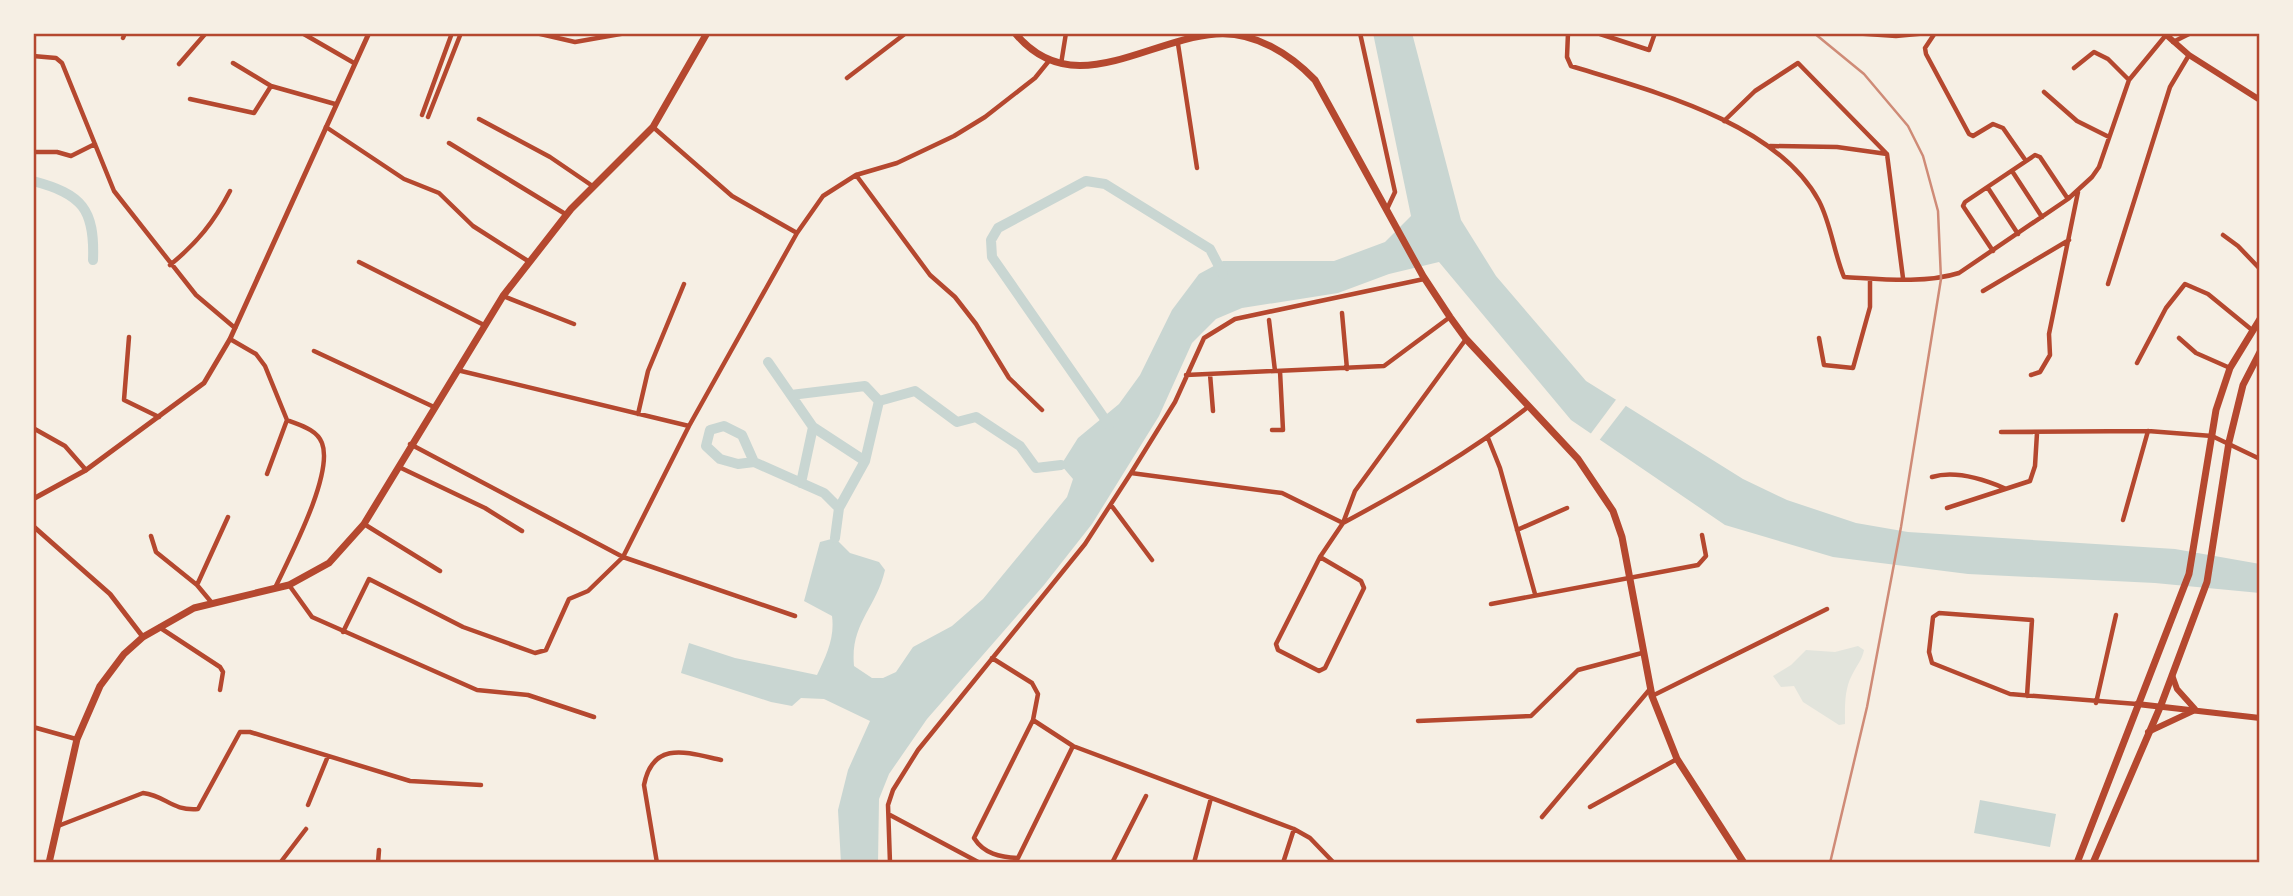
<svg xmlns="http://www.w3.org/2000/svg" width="2293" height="896" viewBox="0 0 2293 896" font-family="Rubik,sans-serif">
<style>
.green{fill:#e2e4dc}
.water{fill:#c9d6d2}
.pier{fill:#f6efe4}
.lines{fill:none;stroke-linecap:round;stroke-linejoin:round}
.canal{stroke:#c9d6d2;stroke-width:10}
.minor{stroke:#b5482f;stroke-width:4.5}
.tertiary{stroke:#b5482f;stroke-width:5}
.secondary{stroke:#b5482f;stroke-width:6}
.primary{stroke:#b5482f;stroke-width:7}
.trunk{stroke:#b5482f;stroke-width:7}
.rail{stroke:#cf8b77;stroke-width:2.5}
.neatline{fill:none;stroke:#b5482f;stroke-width:2.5}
</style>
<rect width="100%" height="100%" fill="#f6efe4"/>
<!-- green -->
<path class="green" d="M 1858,646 L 1864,650 C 1862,660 1857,665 1852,675 C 1844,690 1845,708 1845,724 L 1839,725 L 1803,702 L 1794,686 L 1781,687 L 1773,676 L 1791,665 L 1806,650 L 1835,652 Z"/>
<!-- water -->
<path class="water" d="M 1373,33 L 1412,33 L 1461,220 L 1496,276 L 1586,381 L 1743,479 L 1787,500 L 1856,523 L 1908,532 L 2175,549 L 2260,564 L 2260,593 L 2155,583 L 1968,574 L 1833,557 L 1725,525 L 1571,420 L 1439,262 L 1389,274 L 1338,293 L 1242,308 L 1216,319 L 1192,343 L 1159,416 L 1092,524 L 1044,585 L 927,719 L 889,774 L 879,799 L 878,863 L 841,863 L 838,810 L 848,770 L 870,721 L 824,699 L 801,698 L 792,706 L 771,702 L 681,673 L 689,643 L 735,658 L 817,675 C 826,656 835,638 832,616 L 804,601 L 820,542 L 835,538 L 850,553 L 879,562 L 885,570 C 876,609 850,623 854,666 L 872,678 L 883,678 L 896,672 L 913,647 L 952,626 L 983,599 L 1067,497 L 1073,479 L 1061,465 L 1078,438 L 1119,404 L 1140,375 L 1172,310 L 1199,274 L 1223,261 L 1334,261 L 1385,242 L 1411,216 Z
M 1980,800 L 2056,814 L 2050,847 L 1974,833 Z"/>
<!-- pier -->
<path class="pier" d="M 1618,397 L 1628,403 L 1598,442 L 1589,436 Z"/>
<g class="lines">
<!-- canal -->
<path class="canal" d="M 33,181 C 82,194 95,209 93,260
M 768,362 L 813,427 L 865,461
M 791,395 L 865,386 L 879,401
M 1109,425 L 992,257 L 991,240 L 998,228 L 1086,181 L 1105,184 L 1210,249 L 1223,274
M 754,462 L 742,435 L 724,426 L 710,430 L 706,446 L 720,459 L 738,464 L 754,462 L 824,493 L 839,508 L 835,538
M 801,483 L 813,427
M 839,508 L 865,461 L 879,401 L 915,391 L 957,422 L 976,417 L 1020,446 L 1036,468 L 1061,465"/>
<!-- minor -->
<path class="minor" d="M 302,33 L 354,63
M 536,33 L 575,42 L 626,33
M 1360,33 L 1395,192 L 1387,209
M 1568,33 L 1567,57 L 1571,66 C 1652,91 1776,122 1819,201 C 1831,224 1834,253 1844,277 C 1881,279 1924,284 1959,273 L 2068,199 L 2092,177 L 2099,167 L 2129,80 L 2166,35
M 1852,33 L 1896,36 L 1928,33
M 1935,33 L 1925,48 L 1926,54 L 1969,134 L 1973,136 L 1993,124 L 2003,128 L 2026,161
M 1600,34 L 1649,50 L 1655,33
M 123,38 L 125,33
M 2173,42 L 2191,33
M 1178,44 L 1197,168
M 33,56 L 56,58 L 62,63 L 114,191 L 196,295 L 235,328
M 233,63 L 271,86 L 335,104
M 179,64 L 206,33
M 1061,64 L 1066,33
M 2074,68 L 2094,52 L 2108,59 L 2129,80
M 847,78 L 906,33
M 2044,92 L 2077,121 L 2109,137
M 190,99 L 254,113 L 271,86
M 422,115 L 452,33
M 428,117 L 461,33
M 479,119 L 550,157 L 594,187
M 1724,121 L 1755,91 L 1798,63 L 1886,153
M 326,127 L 404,179 L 439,193 L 473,226 L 528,261
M 653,127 L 732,196 L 797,233
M 449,143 L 567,215
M 1770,146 L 1837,147 L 1887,154 L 1903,278
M 33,152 L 57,152 L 71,156 L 95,144
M 2012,171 L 2042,217
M 856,175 L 930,275 L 955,297 L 976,324 L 1009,378 L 1042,410
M 1988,188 L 2018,234
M 2223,235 L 2238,246 L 2260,269
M 1993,251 L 1963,206 L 1965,202 L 2035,155 L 2040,157 L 2068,199
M 359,262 L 484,325
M 170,265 C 197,243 214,222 230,191
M 2108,284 L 2170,87 L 2189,55
M 1983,291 L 2069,240
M 503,296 L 574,324
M 1342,313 L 1347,369
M 1269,320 L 1275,371
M 129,337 L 124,400 L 159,417
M 1819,338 L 1824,365 L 1853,368 L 1870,307 L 1870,279
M 2179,338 L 2196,353 L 2230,368
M 230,339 L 256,354 L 265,366 L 287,420 C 299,425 317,429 322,443 C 334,474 289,558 275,588
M 314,351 L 434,407
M 2137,363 L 2166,308 L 2185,284 L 2208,294 L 2252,330
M 457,370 L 689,426
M 1210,374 L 1213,411
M 1186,375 L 1384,366 L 1450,317
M 2031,375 L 2040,372 L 2050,355 L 2049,334 L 2078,192
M 638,414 L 648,371 L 684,284
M 33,428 L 65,446 L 86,470
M 1272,430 L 1283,430 L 1280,371
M 2001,432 L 2148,431 L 2212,436 L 2260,459
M 1488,438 L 1500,468 L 1535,594
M 410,444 L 623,557 L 795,616
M 399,467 L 485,508 L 522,531
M 1131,473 L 1175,402 L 1204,338 L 1235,319 L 1424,279
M 267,474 L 287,420
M 1932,477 C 1955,470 1983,479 2004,488
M 1111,505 L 1152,560
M 1947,508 L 2030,481 L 2035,466 L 2037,433
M 2123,520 L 2148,431
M 364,524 L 440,571
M 1517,530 L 1567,508
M 151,536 L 156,552 L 197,585
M 1320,557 L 1361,581 L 1364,588 L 1325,668 L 1319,671 L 1278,650 L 1276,644 L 1320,557 L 1343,523 L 1355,491 L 1466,339
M 289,585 L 312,617 L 477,690 L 528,695 L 594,717
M 212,603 L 197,585 L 228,517
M 1491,604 L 1698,565 L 1706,556 L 1702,535
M 159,627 L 220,667 L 223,672 L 220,690
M 343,632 L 369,579 L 463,627 L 535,653 L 546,650 L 569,599 L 588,591 L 623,557 L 689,426 L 797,233 L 823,196 L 856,175 L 897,163 L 954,136 L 985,117 L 1035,78 L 1048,62
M 992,658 L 1032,683 L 1038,694 L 1033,720
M 1652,696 L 1827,609
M 2027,696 L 2032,620 L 1939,613 L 1933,617 L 1929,652 L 1932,663 L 2010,694 L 2137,704
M 2096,703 L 2116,615
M 1418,721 L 1531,716 L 1578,670 L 1642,653
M 33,727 L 76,739
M 1073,746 L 1033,720 L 974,838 C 984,854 1000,857 1018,858 L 1073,746 L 1294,829 L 1310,838 L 1334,863
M 308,805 L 328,756
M 1590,807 L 1677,759
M 890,815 L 980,863
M 1542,817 L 1650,689
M 58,826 L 143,793 C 167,796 171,811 198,809 L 240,732 L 250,732 L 410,781 L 481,785
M 280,863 L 306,829
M 378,863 L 379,850
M 657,863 L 644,785 C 653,739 689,753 721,760
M 890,863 L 888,805 L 893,790 L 918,750 L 1085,544 L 1131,473 L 1282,493 L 1343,523 C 1408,488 1469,453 1528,407
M 1112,863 L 1146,796
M 1194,863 L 1211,798
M 1283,863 L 1294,829"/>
<!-- tertiary -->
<path class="tertiary" d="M 33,499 L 86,470 L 204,383 L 230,339 L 369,33
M 33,526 L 110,594 L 143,637"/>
<!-- secondary -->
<path class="secondary" d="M 2164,33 L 2189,55 L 2260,100
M 2172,675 L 2177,689 L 2195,709
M 2137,704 L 2260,718
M 2148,732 L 2195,710"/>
<!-- primary -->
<path class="primary" d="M 1015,33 C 1072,103 1147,39 1216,34 C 1254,31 1290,54 1315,80 L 1423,276 L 1450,317 L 1466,339 L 1578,459 L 1613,511 L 1622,537 L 1652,696 L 1677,759 L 1744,863
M 49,863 L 77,739 L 100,686 L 124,654 L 143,637 L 194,608 L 289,585 L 329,563 L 364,524 L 503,296 L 571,209 L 653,127 L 707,33"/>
<!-- trunk -->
<path class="trunk" d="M 2077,863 L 2189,574 L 2216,410 L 2230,368 L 2260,319
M 2093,863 L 2161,705 L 2207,582 L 2229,442 L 2243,385 L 2260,352"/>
<!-- rail -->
<path class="rail" d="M 1814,33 L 1864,74 L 1908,126 L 1923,156 L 1938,211 L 1941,279 L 1901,527 L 1867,707 L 1830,863"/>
</g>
<!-- border -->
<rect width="2293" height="896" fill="none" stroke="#f6efe4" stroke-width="70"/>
<rect x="35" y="35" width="2223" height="826" class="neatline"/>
</svg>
